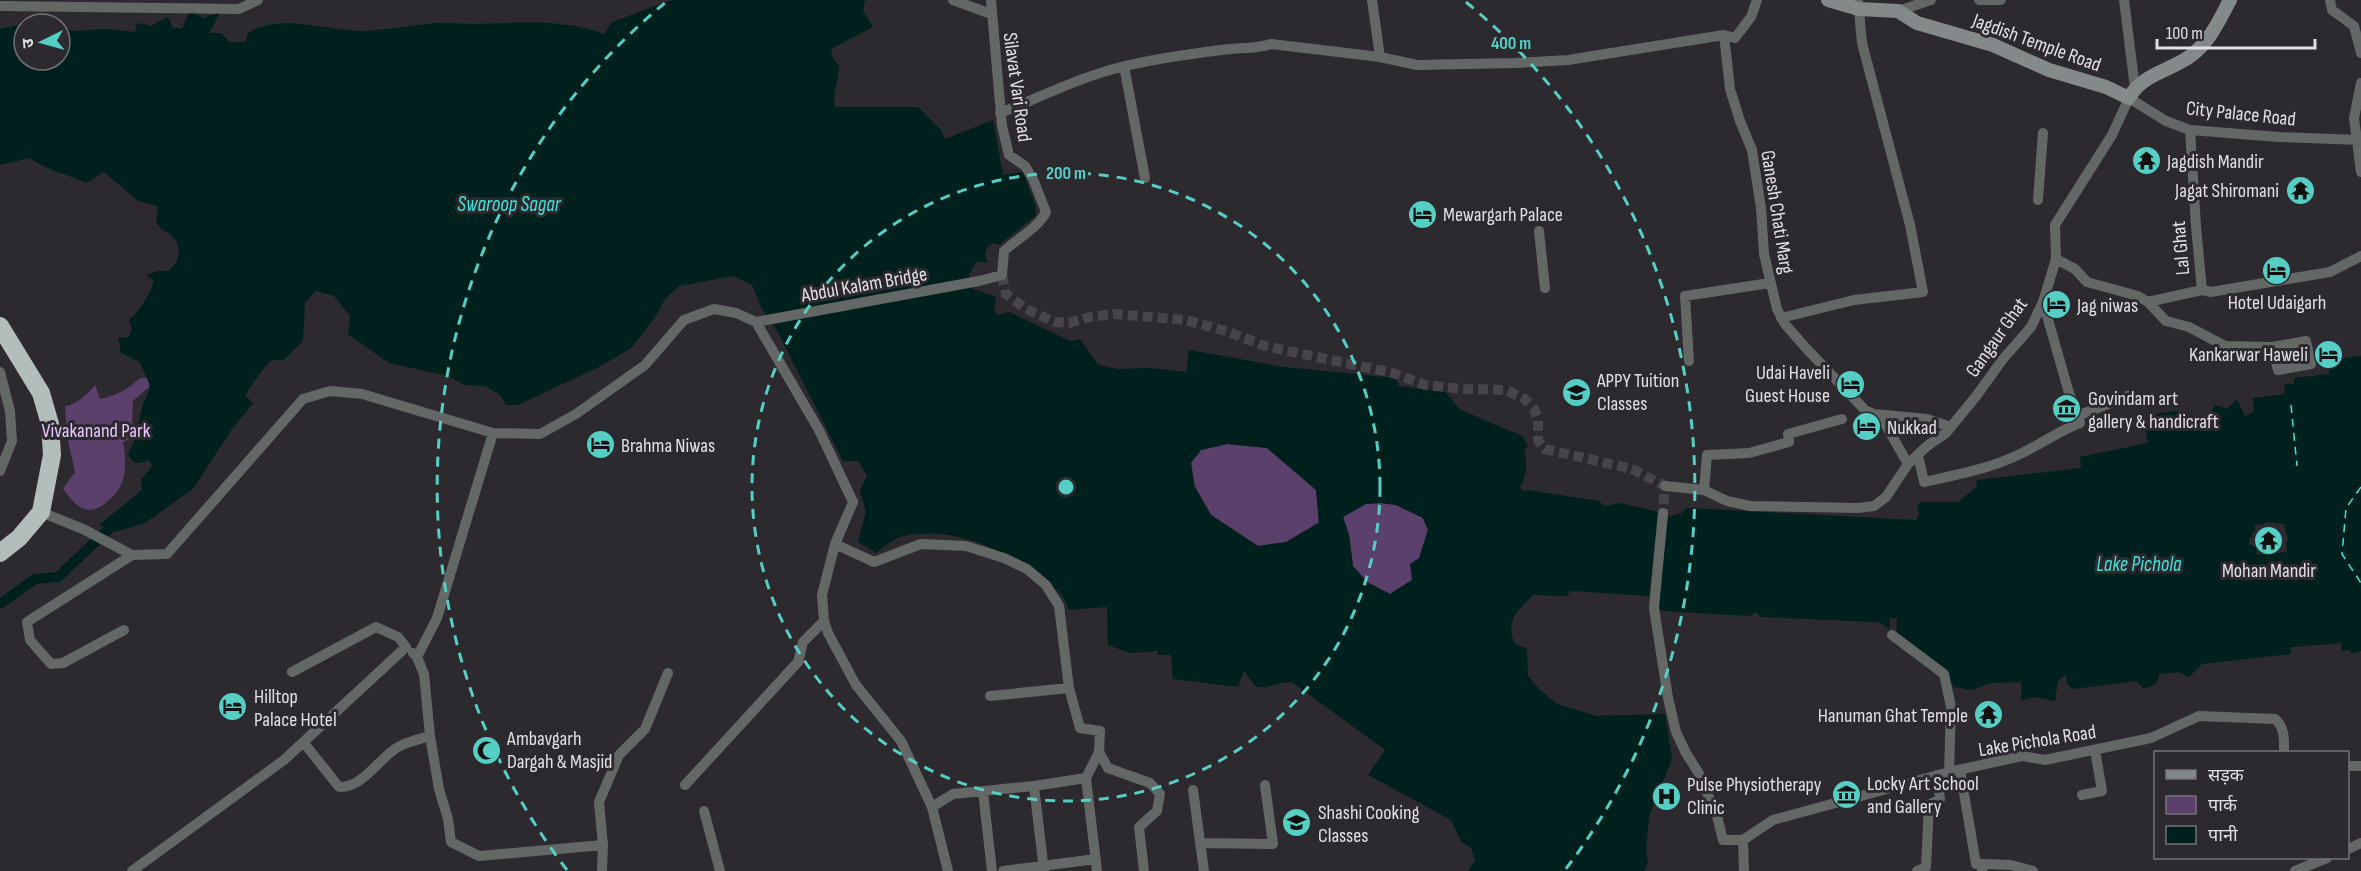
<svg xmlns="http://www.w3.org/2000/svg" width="2361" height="871" viewBox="0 0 2361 871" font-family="'Sofia Sans Condensed','Noto Sans Devanagari',sans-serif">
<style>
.green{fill:#5a406b}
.water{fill:#00201e;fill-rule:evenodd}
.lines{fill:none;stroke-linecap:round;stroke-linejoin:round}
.canal{stroke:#00201e;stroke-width:10}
.ferry{stroke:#41e2d7;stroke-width:1.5;stroke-dasharray:8 6;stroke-linecap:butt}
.street-tunnel{stroke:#47444a;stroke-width:10;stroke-dasharray:10 5;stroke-linecap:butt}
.street{stroke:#636867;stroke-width:10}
.secondary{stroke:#838a89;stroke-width:14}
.highway{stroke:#b2bdbc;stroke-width:18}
.ring{fill:none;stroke:#55cec4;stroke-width:3;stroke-dasharray:10 8}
.labels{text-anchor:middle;stroke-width:6;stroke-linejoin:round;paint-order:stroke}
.street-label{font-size:20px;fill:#e2e0e4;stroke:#2c292f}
.poi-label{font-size:20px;fill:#e2e0e4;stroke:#2c292f;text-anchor:start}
.park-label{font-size:20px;fill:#e6c7fb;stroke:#2c292f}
.water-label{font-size:21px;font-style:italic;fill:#41e2d7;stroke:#2c292f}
.centre{fill:#55cec4;stroke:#2c292f;stroke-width:3}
.ring-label{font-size:18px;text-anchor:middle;font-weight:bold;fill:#55cec4;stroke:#2c292f;stroke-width:6;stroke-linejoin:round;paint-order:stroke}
</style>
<rect width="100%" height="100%" fill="#2c292f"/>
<!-- green -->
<path class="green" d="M 140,378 L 147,378 L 150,386 L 133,401 L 132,423 L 136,432 L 134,437 L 123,442 C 126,457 127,475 119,489 C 117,493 112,497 109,500 C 89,519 77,508 63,489 L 75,472 L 67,436 L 65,406 C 76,405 88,394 95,385 L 100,399 C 116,396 128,389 140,378 Z
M 1227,444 L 1267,448 L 1316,490 L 1319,522 L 1286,542 L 1258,546 L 1211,515 L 1195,486 L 1191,462 L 1201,450 Z
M 1381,503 L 1396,505 L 1423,518 L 1428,530 L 1412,580 L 1390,594 L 1367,582 L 1353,566 L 1349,535 L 1343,517 L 1365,504 Z"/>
<!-- water -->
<path class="water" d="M 672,0 L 865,0 L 863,11 L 873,27 L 831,49 L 833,58 L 839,66 C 839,83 832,88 835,107 L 918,107 L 941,130 L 945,139 L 993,120 L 1003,175 L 1023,172 L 1036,208 L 1036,215 L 999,245 L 993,243 L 988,246 L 985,253 L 988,263 L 977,261 L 969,275 L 971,288 L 996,297 L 994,308 L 997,315 L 1009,312 L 1070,341 L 1080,339 L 1098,365 L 1118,369 L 1149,368 L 1186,372 L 1189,350 L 1284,367 L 1396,378 L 1399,386 L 1446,392 L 1459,409 L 1522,436 L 1528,446 L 1524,450 C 1528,461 1526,479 1520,487 L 1523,491 L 1528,490 L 1599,501 L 1604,506 L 1620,503 L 1658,512 L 1649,596 L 1571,591 L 1566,596 L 1533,595 C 1517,611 1506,620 1514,643 L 1527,649 L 1528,676 L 1539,689 L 1557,704 L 1597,716 L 1665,714 L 1672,759 L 1649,816 L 1646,852 L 1648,863 L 1644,871 L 1468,871 L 1475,860 L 1471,848 L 1461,841 L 1451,820 L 1368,775 L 1385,750 L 1292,682 C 1279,682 1270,688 1256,687 L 1244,671 L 1238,687 L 1173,679 L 1171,655 L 1158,655 L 1158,651 L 1130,653 L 1108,645 L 1107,607 L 1069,610 C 1063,591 1054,589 1039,577 C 1001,548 953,526 904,536 C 894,538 884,547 876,553 L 858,542 L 866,512 L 860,491 L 867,475 L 858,461 L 843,461 L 776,329 L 762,309 L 752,285 L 733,276 L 679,286 L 665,299 L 654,319 L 631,348 L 599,367 L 518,405 L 506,405 L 500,395 L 485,386 L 465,385 L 448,376 L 389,363 L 348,334 L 350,316 L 334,296 L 316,291 L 305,302 L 303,341 L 284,360 L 272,360 L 263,369 L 245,395 L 253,403 L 232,429 L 193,489 L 145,523 L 115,532 L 99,525 L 142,490 L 141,480 L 152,466 L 149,460 L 140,463 L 133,462 L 128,454 C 139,435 137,424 143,405 C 145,398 151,391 149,383 C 147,376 142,370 140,362 L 121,353 L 118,338 L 129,337 L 132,329 L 129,320 C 141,309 149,296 154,281 L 146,275 L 157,271 L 168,271 C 179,262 183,250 173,237 C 170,232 161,231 158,225 C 155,219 157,212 158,206 L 138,201 L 104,172 L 86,183 C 67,174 46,170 30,158 L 0,165 L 0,29 L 24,24 L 24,60 L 60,60 L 60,25 L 72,31 L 106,29 L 135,32 L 137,23 L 151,26 L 168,17 L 173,28 L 182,28 L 190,11 L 204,18 L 220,12 L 209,33 L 221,33 L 229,42 L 245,42 L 248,33 C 284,12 325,32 364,31 C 388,30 412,25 436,23 C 448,22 461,24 473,24 C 516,23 562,18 604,34 L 612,22 ZM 1227,444 L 1267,448 L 1316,490 L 1319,523 L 1286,542 L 1258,546 L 1211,515 L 1194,486 L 1191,463 L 1201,450 ZM 1381,503 L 1396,505 L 1423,518 L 1428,530 L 1419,558 L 1410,564 L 1412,580 L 1390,594 L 1367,582 L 1353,566 L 1349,535 L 1343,517 L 1366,504 Z
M 2361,356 L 2361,651 L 2351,654 L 2351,650 L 2342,651 L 2341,643 L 2291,647 L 2291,654 L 2202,664 L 2189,677 L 2179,672 L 2160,674 L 2156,684 L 2144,689 L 2136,681 L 2073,689 L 2067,684 L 2066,675 L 2058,681 L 2055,701 L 2035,697 L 2021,700 L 2021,682 L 1991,683 L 1972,690 L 1954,687 L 1945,673 L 1896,634 L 1897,618 L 1890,618 L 1889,629 L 1881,623 L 1874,622 L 1761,617 L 1756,612 L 1749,616 L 1664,611 L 1658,608 L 1668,517 L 1682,513 L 1687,508 L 1916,520 L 1919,514 L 1917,507 L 1920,502 L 1958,502 L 1976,487 L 1977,480 L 2081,468 L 2080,457 L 2148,443 L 2144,420 L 2159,413 L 2179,411 L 2175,423 L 2192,419 L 2207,420 L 2215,405 L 2227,409 L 2237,399 L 2245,416 L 2254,412 L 2253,398 L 2285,394 L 2284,385 L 2294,384 L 2294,378 L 2329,374 L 2328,360 ZM 2265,522 L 2284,524 L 2288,541 L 2286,542 L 2287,552 L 2257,555 L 2256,547 L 2249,544 L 2249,538 L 2252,537 L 2252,533 L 2255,532 L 2255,525 L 2265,524 Z"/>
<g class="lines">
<!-- canal -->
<path class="canal" d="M 0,604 L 35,579 L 58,577 L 108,530"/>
<!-- ferry -->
<path class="ferry" d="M 2291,405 L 2297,466
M 2361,487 L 2346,508 L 2342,554 L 2361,583"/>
<!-- street-tunnel -->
<path class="street-tunnel" d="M 1002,275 L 1006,294 L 1026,309 L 1055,322 L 1069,323 L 1090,317 L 1114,314 L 1186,320 L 1229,332 L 1265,346 L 1393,373 L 1425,385 L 1464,389 L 1506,390 L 1525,399 L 1534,409 L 1538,420 L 1538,441 L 1545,449 L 1632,469 L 1665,486 L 1663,513"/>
<!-- street -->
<path class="street" d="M 953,0 L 991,14
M 1372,0 L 1380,57
M 1979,0 L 2001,0
M 2124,0 L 2135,88
M 2330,0 L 2332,10 L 2354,26 L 2361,53
M 0,6 L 239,9 L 258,0
M 1898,11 L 1931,0
M 1724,35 L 1730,89 L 1740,121 L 1752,150 L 1761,208 L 1764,254 L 1777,309 L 1785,324 L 1804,346 L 1865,410 L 1874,414 L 1927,419 L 1951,427
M 1124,66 L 1145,178
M 2361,83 L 2354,118 L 2361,172
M 1000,113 C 1041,97 1082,76 1125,66 C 1160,58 1195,53 1230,49 C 1245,47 1257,49 1271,44 L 1380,57 L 1417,65 L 1516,63 L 1568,60 L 1724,35 L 1735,38 L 1751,17 L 1757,0
M 2190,130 L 2196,226 L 2202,290
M 2038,200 L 2043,133
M 1539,231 L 1545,288
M 2056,259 L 2075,269 L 2087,282 L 2138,296 L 2148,302 L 2166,321 L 2189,327 L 2225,346 L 2272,347 L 2306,341 L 2311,364 L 2278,370 L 2272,347
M 2148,302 L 2202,290 L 2211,292 L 2330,272 L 2361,256
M 1781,318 L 1854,300 L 1923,292 L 1910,225 L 1862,43 L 1858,0
M 756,322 L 979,281 L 1002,275 L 1004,251 C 1018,238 1038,228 1046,212 L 1033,179 L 1025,166 L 1009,155 L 1002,126 L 991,0
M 1689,361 L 1685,296 L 1770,283
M 0,372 L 10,411 L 12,441 L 0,471
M 1880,415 L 1908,464
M 2077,416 L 2131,395
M 1918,455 L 1924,482 C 1955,475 1989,469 2018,455 C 2040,445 2058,431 2080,423 L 2069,393 L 2043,302
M 1665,486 L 1704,490 L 1727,501 L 1750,506 L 1858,508 L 1874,506 L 1886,497 L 1908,464 L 1927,446 L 1946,433 L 1977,395 L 2003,359 L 2031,327 L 2043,302 L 2056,259 L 2055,225 L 2112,135 L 2129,98 L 2166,121 L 2190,130 L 2279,137 L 2361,140
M 1704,490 L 1707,455 L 1749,453 L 1789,442 L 1788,434 L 1842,419
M 41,512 L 83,529 L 132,555 L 167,554 L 303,399 L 330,391 L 362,394 L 493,433 L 540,434 L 576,414 L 645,365 L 684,320 L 714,309 L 736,313 L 756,322 L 819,430 L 853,502 L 835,544 L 822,595 L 824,621 L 828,633 L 856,685 L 901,741 L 932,807 L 948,871
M 1663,513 L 1654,608 L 1668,698 L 1676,732 L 1686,753 L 1698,772 L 1717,816 L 1723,840 L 1743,840 L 1773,820 L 1949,772 L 2022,756 L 2045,760 L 2151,738 L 2199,716 L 2275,719 C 2285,727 2284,740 2284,752
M 835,544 L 874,562 L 921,544 L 966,546 L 1004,558 L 1027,569 L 1046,585 L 1059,606 L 1069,688 L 1080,728 L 1100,731 L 1099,752 L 1086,778
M 124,630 L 63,663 L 51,664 L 30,640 L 27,622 L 132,555
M 1892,635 L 1944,674 L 1951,707 L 1949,772
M 413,653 L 417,657 L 437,618 L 493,433
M 417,657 L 424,674 L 430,736 L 439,789 L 448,819 L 451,842 L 479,856 L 603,845
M 990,696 L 1069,688
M 304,743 L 339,787 C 363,788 379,758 398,747 C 407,742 420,739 430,736
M 1099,752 L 1108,768 L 1150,783 L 1160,794 L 1157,811 L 1139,827 L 1144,871
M 2348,766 L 2361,766
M 1960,770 L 1976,864 L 1983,864 L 1982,871
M 685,785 L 798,662 L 803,642 L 824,621
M 1034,786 L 1044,871
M 1193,790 L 1204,871
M 983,792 L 992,871
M 2082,795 L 2102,791 L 2095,750
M 932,807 L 953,794 L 1034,786 L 1086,778 L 1097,871
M 704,811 L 720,871
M 1743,840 L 1744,871
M 1200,843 L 1273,844 L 1265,785
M 2348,849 L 2361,843
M 1983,864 L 2011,865 L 2033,871
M 132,871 L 284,760 L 406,647 L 398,637 L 376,627 L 292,672
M 602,871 L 603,845 L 599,802 L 619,755 L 645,729 L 668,673
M 1003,871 L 1096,859
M 1917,871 L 1926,867 L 1929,805 L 1940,799 L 1937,775
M 2295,871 L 2327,858"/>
<!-- secondary -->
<path class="secondary" d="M 1828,0 L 1859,9 L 1898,11 L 1917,23 L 1993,45 L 2049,70 L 2106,87 L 2129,98 C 2142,74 2169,71 2189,57 C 2209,43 2219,21 2230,0"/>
<!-- highway -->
<path class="highway" d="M 0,326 L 41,393 L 50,424 L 52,455 L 41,512 L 19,538 L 0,553"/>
</g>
<!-- distance rings -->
<g class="ring">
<circle cx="1066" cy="487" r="314"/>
<path d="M567 870A629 629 0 0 1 666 2M1466 2A629 629 0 0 1 1565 870"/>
</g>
<!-- icons -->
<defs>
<symbol id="temple-disc" viewBox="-11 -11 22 22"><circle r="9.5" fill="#55cec4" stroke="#2c292f"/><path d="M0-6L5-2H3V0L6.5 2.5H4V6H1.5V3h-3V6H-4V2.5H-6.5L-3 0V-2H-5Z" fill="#111"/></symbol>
<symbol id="hotel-disc" viewBox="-11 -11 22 22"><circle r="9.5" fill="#55cec4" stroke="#2c292f"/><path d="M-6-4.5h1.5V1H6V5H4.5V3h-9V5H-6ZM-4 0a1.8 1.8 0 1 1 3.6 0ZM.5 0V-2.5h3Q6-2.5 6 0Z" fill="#111"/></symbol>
<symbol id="school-disc" viewBox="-11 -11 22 22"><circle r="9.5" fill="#55cec4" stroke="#2c292f"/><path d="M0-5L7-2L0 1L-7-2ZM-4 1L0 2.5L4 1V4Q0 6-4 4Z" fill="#111"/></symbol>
<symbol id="museum-disc" viewBox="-11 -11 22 22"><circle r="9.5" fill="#55cec4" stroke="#2c292f"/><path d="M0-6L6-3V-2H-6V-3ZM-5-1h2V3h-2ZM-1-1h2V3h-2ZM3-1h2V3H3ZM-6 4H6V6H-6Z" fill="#111"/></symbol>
<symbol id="mosque-disc" viewBox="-11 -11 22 22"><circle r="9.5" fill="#55cec4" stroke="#2c292f"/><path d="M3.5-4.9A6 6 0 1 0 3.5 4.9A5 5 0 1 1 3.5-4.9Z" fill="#111"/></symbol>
<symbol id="hospital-disc" viewBox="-11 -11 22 22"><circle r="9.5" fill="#55cec4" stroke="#2c292f"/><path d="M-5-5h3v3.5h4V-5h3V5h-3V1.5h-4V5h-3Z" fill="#111"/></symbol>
</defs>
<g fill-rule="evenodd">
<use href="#temple-disc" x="2130" y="144" width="33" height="33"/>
<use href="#temple-disc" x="2284" y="174" width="33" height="33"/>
<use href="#hotel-disc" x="1406" y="198" width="33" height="33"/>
<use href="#hotel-disc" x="2260" y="254" width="33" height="33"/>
<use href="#hotel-disc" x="2040" y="288" width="33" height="33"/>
<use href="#hotel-disc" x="2312" y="338" width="33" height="33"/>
<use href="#hotel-disc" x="1834" y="368" width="33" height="33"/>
<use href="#school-disc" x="1560" y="376" width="33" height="33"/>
<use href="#museum-disc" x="2050" y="392" width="33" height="33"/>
<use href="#hotel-disc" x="1850" y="410" width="33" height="33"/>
<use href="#hotel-disc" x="584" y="428" width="33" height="33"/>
<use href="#temple-disc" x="2252" y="524" width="33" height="33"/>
<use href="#hotel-disc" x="216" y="690" width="33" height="33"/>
<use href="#temple-disc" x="1972" y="698" width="33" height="33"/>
<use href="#mosque-disc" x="470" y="734" width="33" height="33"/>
<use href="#museum-disc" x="1830" y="778" width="33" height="33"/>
<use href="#hospital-disc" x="1650" y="780" width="33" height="33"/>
<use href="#school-disc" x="1280" y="806" width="33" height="33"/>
</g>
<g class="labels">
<!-- street labels -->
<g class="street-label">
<text transform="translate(2037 42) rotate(20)" y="7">Jagdish Temple Road</text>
<text transform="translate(1018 87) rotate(82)" y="7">Silavat Vari Road</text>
<text transform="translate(2241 113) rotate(6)" y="7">City Palace Road</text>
<text transform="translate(1778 212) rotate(81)" y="7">Ganesh Chati Marg</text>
<text transform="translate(2180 248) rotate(-95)" y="7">Lal Ghat</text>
<text transform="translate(864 284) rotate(-10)" y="7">Abdul Kalam Bridge</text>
<text transform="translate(1996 337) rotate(-55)" y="7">Gangaur Ghat</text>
<text transform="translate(2037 740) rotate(-9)" y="7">Lake Pichola Road</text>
</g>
<!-- poi labels -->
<g class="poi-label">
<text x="2167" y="168">Jagdish Mandir</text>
<text x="2279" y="197" text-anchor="end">Jagat Shiromani</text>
<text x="1443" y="221">Mewargarh Palace</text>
<text x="2277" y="309" text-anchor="middle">Hotel Udaigarh</text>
<text x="2077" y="312">Jag niwas</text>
<text x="2308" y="361" text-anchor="end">Kankarwar Haweli</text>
<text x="1830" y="379" text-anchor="end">Udai Haveli<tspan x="1830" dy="23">Guest House</tspan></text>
<text x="1597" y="387">APPY Tuition<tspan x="1597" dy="23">Classes</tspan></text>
<text x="2088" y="405">Govindam art<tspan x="2088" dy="23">gallery &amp; handicraft</tspan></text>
<text x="1887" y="434">Nukkad</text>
<text x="621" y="452">Brahma Niwas</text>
<text x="2269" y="577" text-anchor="middle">Mohan Mandir</text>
<text x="254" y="703">Hilltop<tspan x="254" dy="23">Palace Hotel</tspan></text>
<text x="1968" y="722" text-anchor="end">Hanuman Ghat Temple</text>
<text x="507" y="745">Ambavgarh<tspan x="507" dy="23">Dargah &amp; Masjid</tspan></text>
<text x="1867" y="790">Locky Art School<tspan x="1867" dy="23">and Gallery</tspan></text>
<text x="1687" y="791">Pulse Physiotherapy<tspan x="1687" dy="23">Clinic</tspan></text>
<text x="1318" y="819">Shashi Cooking<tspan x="1318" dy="23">Classes</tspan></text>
</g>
<!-- park labels -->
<g class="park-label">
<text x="96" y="437">Vivakanand Park</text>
</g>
<!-- water labels -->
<g class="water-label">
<text x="509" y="211">Swaroop Sagar</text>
<text x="2139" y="571">Lake Pichola</text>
</g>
</g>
<circle cx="1066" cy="487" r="9" class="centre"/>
<g class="ring-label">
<text x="1511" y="49">400 m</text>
<text x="1066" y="179">200 m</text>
</g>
<!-- legend -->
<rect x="2154" y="751" width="195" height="108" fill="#2c292f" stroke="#757277" stroke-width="1.5"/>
<rect x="2166" y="770" width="30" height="9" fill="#838a89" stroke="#757277" stroke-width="1.5"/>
<text x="2208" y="781" font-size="18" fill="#e2e0e4">सड़क</text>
<rect x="2166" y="796" width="30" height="18" fill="#5a406b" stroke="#757277" stroke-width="1.5"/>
<text x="2208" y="811" font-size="18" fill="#e2e0e4">पार्क</text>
<rect x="2166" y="826" width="30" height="18" fill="#00201e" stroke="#757277" stroke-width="1.5"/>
<text x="2208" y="841" font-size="18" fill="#e2e0e4">पानी</text>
<!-- north arrow -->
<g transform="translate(42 42) rotate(265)"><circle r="28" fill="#2c292f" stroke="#757277" stroke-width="1.5"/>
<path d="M0-4.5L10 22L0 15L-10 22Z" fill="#55cec4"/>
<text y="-9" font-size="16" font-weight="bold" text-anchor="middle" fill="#e2e0e4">उ</text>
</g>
<!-- scale -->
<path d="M2157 39v9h158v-9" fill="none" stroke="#e2e0e4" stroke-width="3"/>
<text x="2166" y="39" font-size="18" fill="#e2e0e4" stroke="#2c292f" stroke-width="4.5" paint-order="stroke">100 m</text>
</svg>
